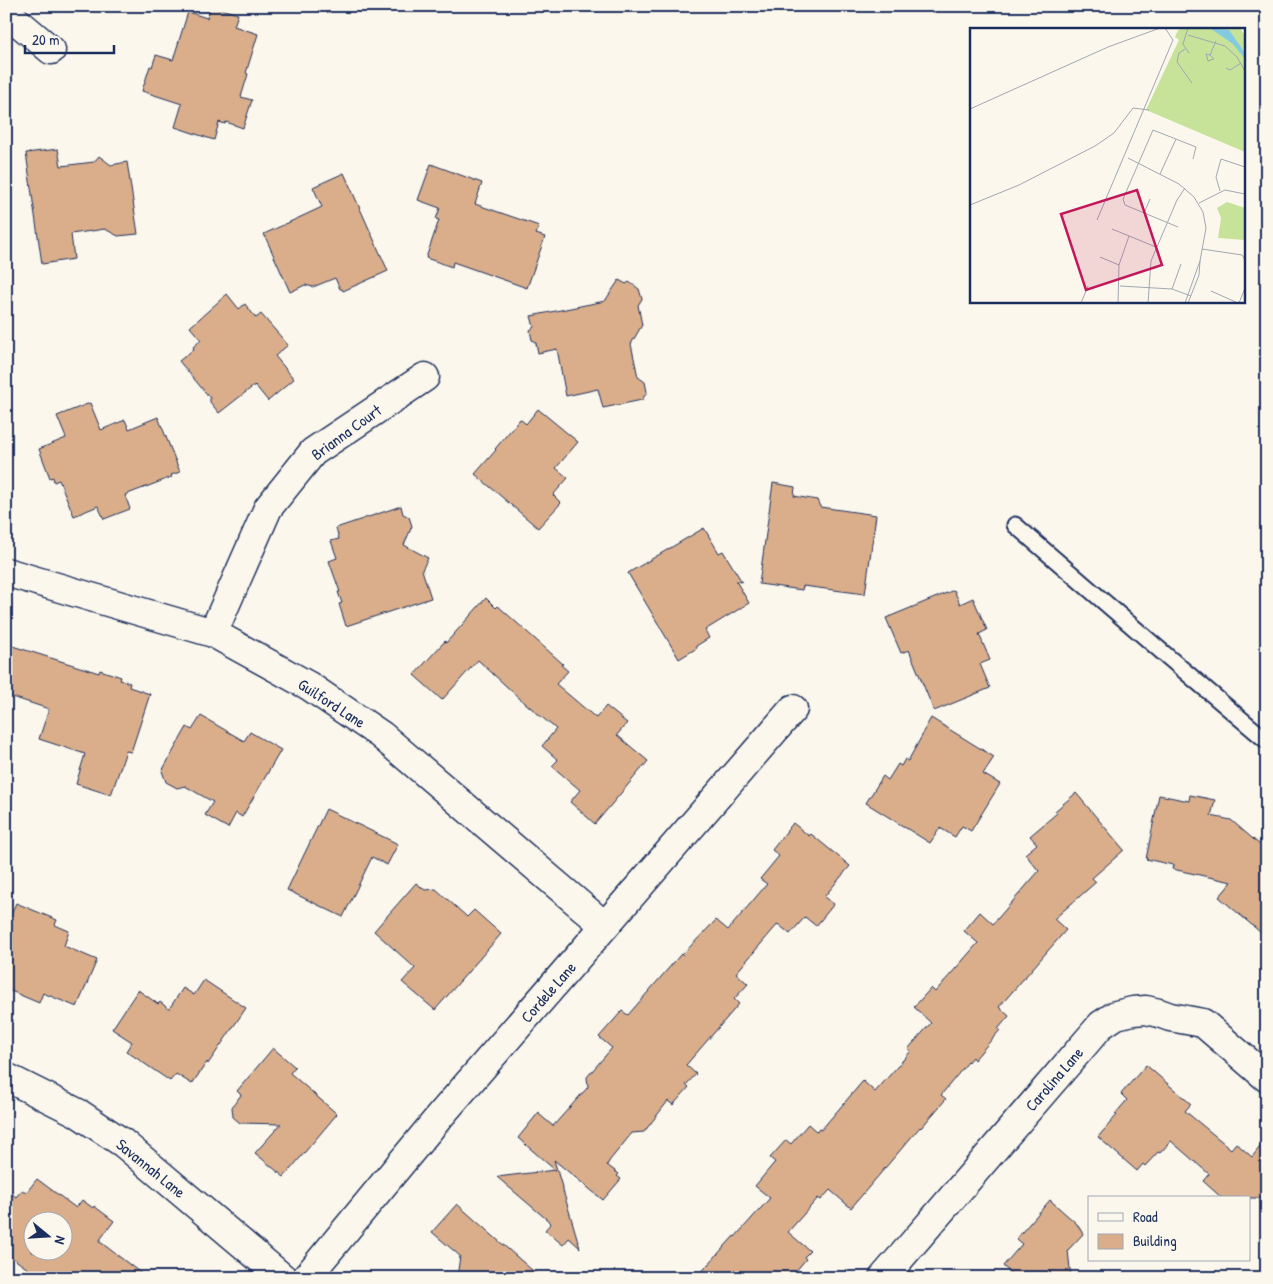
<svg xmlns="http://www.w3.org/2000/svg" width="1273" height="1284" viewBox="0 0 1273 1284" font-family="'Patrick Hand',sans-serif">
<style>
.building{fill:#daae8b;stroke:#1b2f5e;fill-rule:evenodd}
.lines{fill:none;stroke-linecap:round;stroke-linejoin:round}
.service-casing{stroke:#1b2f5e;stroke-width:19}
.minor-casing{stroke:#1b2f5e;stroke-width:31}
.service{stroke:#fbf7ec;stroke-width:15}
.minor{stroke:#fbf7ec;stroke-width:28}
.labels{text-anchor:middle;stroke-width:4.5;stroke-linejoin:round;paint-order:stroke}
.street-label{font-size:16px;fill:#1b2f5e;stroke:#fbf7ec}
.inset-road{fill:none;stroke:#a1a7b3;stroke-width:1}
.view{fill:#c2185b;fill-opacity:0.15;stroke:#c2185b;stroke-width:2.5}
.inset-edge{fill:none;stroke:#1b2f5e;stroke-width:2.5}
</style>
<rect width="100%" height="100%" fill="#fbf7ec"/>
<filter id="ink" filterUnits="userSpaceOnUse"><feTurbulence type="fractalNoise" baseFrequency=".02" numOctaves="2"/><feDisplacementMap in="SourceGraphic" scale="10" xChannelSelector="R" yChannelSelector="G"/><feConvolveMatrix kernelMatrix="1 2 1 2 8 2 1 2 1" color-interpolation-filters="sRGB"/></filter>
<g filter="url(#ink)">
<!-- building -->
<path class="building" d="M 211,6 L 238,14 L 234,26 L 258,34 L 246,73 L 248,74 L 241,97 L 252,100 L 243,128 L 226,122 L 225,124 L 219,122 L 214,140 L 175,127 L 182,104 L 142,91 L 150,66 L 152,67 L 156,55 L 173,60 L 188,12 L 207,18 Z
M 58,149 L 61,166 L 94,162 L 99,156 L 111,165 L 127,162 L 138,234 L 118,236 L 105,229 L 71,234 L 74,259 L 42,264 L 26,153 Z
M 431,164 L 482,183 L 475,204 L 539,226 L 536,234 L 545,237 L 527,288 L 453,262 L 452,267 L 426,258 L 439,220 L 436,219 L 440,208 L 418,200 Z
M 344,173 L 388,271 L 343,291 L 342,289 L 340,289 L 335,278 L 313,287 L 305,285 L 290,292 L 264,234 L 322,207 L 313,187 Z
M 619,280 L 626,284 L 629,282 L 639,289 L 642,299 L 638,305 L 642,325 L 631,344 L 638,377 L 645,382 L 647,392 L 642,400 L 603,408 L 598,389 L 566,396 L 557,349 L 538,353 L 536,343 L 532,340 L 530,330 L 534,327 L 531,316 L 605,301 Z
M 227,294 L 239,309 L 245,304 L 256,318 L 261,314 L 288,345 L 275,356 L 294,379 L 268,401 L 255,385 L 219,413 L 210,402 L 210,398 L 179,361 L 194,349 L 193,347 L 201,340 L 190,327 Z
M 90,403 L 101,430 L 125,420 L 129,429 L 158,417 L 180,472 L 171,475 L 172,477 L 125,495 L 130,509 L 104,519 L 98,506 L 74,516 L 59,480 L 54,482 L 53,477 L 50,478 L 39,449 L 66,438 L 57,416 Z
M 538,409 L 578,442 L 556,468 L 568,478 L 553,495 L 561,503 L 538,528 L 475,474 L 496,450 L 495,449 L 520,419 L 526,424 Z
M 773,483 L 795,487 L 794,496 L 817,500 L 820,507 L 876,515 L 865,594 L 803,586 L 802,590 L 759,584 Z
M 401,506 L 403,514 L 409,517 L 412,526 L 404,545 L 428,558 L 422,570 L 431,598 L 346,626 L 339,604 L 342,603 L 338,592 L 340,592 L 329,561 L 337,558 L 331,541 L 339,539 L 336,528 Z
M 704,528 L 719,553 L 723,551 L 742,582 L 736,581 L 749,603 L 705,630 L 709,638 L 696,646 L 697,648 L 679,659 L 628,573 Z
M 954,590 L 960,604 L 973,598 L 987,630 L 979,634 L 990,660 L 980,664 L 990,688 L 934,711 L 909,650 L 901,653 L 886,618 Z
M 486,598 L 496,608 L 498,606 L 563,664 L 561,665 L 568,671 L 556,684 L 596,718 L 606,706 L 627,723 L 617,735 L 648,761 L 595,824 L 570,802 L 580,790 L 552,766 L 558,760 L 542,746 L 556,729 L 518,697 L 478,660 L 442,700 L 414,675 L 445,641 L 446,643 Z
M 6,644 L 99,673 L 100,670 L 121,677 L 120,680 L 130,683 L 129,687 L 150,694 L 131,752 L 126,751 L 111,795 L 76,784 L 85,754 L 39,739 L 49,709 L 6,695 Z
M 201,716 L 244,741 L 250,732 L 281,750 L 242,817 L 236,813 L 228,828 L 205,815 L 213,802 L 185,786 L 177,788 L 166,782 L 162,771 L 187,727 L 192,730 Z
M 931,718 L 994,757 L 983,774 L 1000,784 L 971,831 L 962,826 L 955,837 L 940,828 L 930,843 L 866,803 L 883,776 L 888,780 L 898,764 L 901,766 L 905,759 L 908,761 L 923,734 L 923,732 Z
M 1076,793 L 1124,850 L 1092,878 L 1096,882 L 1054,919 L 1066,930 L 999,1007 L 1009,1016 L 998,1029 L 1000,1030 L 974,1060 L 972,1057 L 941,1095 L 946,1099 L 921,1128 L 920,1127 L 851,1208 L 830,1190 L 821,1200 L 818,1198 L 788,1232 L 810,1251 L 804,1257 L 806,1259 L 790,1278 L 696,1278 L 734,1236 L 735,1237 L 770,1198 L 755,1186 L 775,1162 L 770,1158 L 786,1140 L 791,1144 L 808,1124 L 817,1132 L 819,1129 L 821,1130 L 863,1081 L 875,1092 L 911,1051 L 908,1049 L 931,1023 L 914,1007 L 931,988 L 935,992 L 978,943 L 964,931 L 980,912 L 993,924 L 1039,871 L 1025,854 L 1037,844 L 1030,836 L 1057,813 L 1055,811 Z
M 1159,795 L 1189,801 L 1190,795 L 1215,800 L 1211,816 L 1231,820 L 1267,851 L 1267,938 L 1219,897 L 1232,882 L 1172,869 L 1173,865 L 1146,859 Z
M 326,809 L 398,844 L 387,865 L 372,857 L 343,917 L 287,890 Z
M 793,823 L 809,836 L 811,834 L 850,866 L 824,897 L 834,904 L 816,926 L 805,917 L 790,934 L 778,924 L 736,973 L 748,984 L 734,999 L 739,1004 L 686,1065 L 696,1074 L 686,1085 L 689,1087 L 673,1105 L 668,1101 L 644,1132 L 632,1133 L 610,1160 L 607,1165 L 619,1174 L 617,1176 L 621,1179 L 603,1200 L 554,1160 L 580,1248 L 569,1238 L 563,1245 L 545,1230 L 551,1223 L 497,1177 L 555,1170 L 518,1138 L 539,1112 L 540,1115 L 553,1126 L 588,1087 L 587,1077 L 612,1048 L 599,1037 L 622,1011 L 628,1015 L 681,954 L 682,955 L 716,920 L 728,930 L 767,884 L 760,879 L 779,856 L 772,850 Z
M 416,883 L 425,890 L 436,889 L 467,917 L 474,910 L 501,934 L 435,1010 L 402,982 L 415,968 L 374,931 Z
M 16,903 L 57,920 L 55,925 L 69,931 L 64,946 L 97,960 L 77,1007 L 43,993 L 39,1003 L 6,989 L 6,926 Z
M 204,980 L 246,1008 L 208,1064 L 207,1062 L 192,1084 L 176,1074 L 170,1081 L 126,1051 L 132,1042 L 112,1029 L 138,990 L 158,1004 L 160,1002 L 169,1009 L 183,988 L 194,995 Z
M 273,1048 L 295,1067 L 290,1073 L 337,1114 L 284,1177 L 255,1153 L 281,1124 L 240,1123 L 233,1117 L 232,1107 L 241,1095 L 237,1091 Z
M 1146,1065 L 1191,1104 L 1185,1111 L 1231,1149 L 1236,1143 L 1252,1157 L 1267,1138 L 1267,1198 L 1222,1198 L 1203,1181 L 1209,1174 L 1171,1141 L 1160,1153 L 1158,1152 L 1145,1166 L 1143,1164 L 1137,1171 L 1098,1137 L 1117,1115 L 1115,1114 L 1127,1100 L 1121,1094 Z
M 37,1179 L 76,1208 L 82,1200 L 93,1208 L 94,1206 L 114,1221 L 99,1241 L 147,1278 L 40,1278 L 6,1253 L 6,1189 L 16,1197 L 22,1190 L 26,1193 ZM 32,1222 L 62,1222 L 62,1252 L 32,1252 Z
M 1050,1200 L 1077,1224 L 1083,1234 L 1068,1250 L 1071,1278 L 1016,1278 L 1003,1266 L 1022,1244 L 1016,1239 Z
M 457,1204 L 484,1228 L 541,1278 L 457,1278 L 460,1256 L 432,1232 Z"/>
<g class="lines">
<defs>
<path id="service" d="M 1015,525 L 1168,657 L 1267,741"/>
<path id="minor" d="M 6,12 L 51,50
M 6,572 L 213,633 L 309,686 L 381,735 L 605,926
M 213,633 L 268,508 L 313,452 L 425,377
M 6,1077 L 78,1113 L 123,1143 L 283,1278
M 306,1278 L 440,1116 L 793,709
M 883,1278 L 1101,1025 L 1116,1015 L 1133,1011 L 1146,1010 L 1159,1013 L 1170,1017 L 1203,1023 L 1267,1078"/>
</defs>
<!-- service casing -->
<use href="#service" class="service-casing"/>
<!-- minor casing -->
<use href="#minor" class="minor-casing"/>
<!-- service -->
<use href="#service" class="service"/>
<!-- minor -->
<use href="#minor" class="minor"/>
</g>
</g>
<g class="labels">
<!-- street labels -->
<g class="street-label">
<text transform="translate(346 432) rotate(-36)" y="6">Brianna Court</text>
<text transform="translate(332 703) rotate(33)" y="6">Guilford Lane</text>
<text transform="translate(548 992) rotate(-49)" y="6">Cordele Lane</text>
<text transform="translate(1054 1079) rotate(-49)" y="6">Carolina Lane</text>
<text transform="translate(151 1168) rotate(39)" y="6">Savannah Lane</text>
</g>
</g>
<!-- overview -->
<g transform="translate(970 28)">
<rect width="275" height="275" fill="#fbf7ec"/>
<path d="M 214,0 L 270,0 L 275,8 L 275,124 L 176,82 L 209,12 L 205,9 L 208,2 ZM 257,174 L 275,180 L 275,212 L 248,210 L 251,190 L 247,180 Z" fill="#c7e299"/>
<path d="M 240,0 L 259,2 L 275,25 L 275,31 L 263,16 Z" fill="#82cbe3"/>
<path class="inset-road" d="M 218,0 L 213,16 L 219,25M 218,7 L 255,18 L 267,29 L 275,43M 215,21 L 209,25 L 207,34 L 222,55M 240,27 L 244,31 L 238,33 L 236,26 L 240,27 L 246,13M 256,40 L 260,42 L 271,35M 0,81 L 138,19 L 190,0M 158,130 L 209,156 L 224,169 L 233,184 L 236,200 L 230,233 L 215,275M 190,146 L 206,111M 250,163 L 246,149 L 251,131 L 275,139M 229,175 L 255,162 L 275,166M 0,177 L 49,157 L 125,118 L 144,105 L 163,80 L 179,82M 174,185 L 180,171M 127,192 L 203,12 L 195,0M 208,199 L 155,177 L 153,171 L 183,102 L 226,119 L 223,131M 142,201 L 186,219M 232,221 L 272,227 L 275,232M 130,229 L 149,237M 150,258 L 202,261 L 221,268M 202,261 L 211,236M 241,263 L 268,275M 111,275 L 118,258M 148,275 L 149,237 L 159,208M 178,275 L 181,233 L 207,172 L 215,160M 218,275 L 229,247 L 230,233M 269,275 L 275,260"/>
<path class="view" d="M 167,162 L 192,237 L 116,262 L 91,186 Z"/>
<rect width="275" height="275" class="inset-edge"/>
</g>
<!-- margin -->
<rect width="1273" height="1284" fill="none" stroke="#fbf7ec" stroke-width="25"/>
<rect x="12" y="12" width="1248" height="1259" fill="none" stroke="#1b2f5e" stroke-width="2" filter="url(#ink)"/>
<!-- legend -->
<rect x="1088" y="1196" width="162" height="65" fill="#fbf7ec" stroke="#a1a7b3"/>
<rect x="1098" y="1213" width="25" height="8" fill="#fbf7ec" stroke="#a1a7b3"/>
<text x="1133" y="1222" font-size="15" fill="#1b2f5e">Road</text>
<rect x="1098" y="1234" width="25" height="15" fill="#daae8b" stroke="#a1a7b3"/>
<text x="1133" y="1246" font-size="15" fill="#1b2f5e">Building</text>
<!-- north arrow -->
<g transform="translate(48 1236) rotate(108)"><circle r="24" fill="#fbf7ec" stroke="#a1a7b3"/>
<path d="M0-4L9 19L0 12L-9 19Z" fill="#1b2f5e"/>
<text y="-8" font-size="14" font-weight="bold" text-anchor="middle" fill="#1b2f5e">N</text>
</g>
<!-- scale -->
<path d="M25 45v8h89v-8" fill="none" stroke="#1b2f5e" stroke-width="2.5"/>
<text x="32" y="45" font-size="15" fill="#1b2f5e" stroke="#fbf7ec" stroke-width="4" paint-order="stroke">20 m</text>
</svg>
